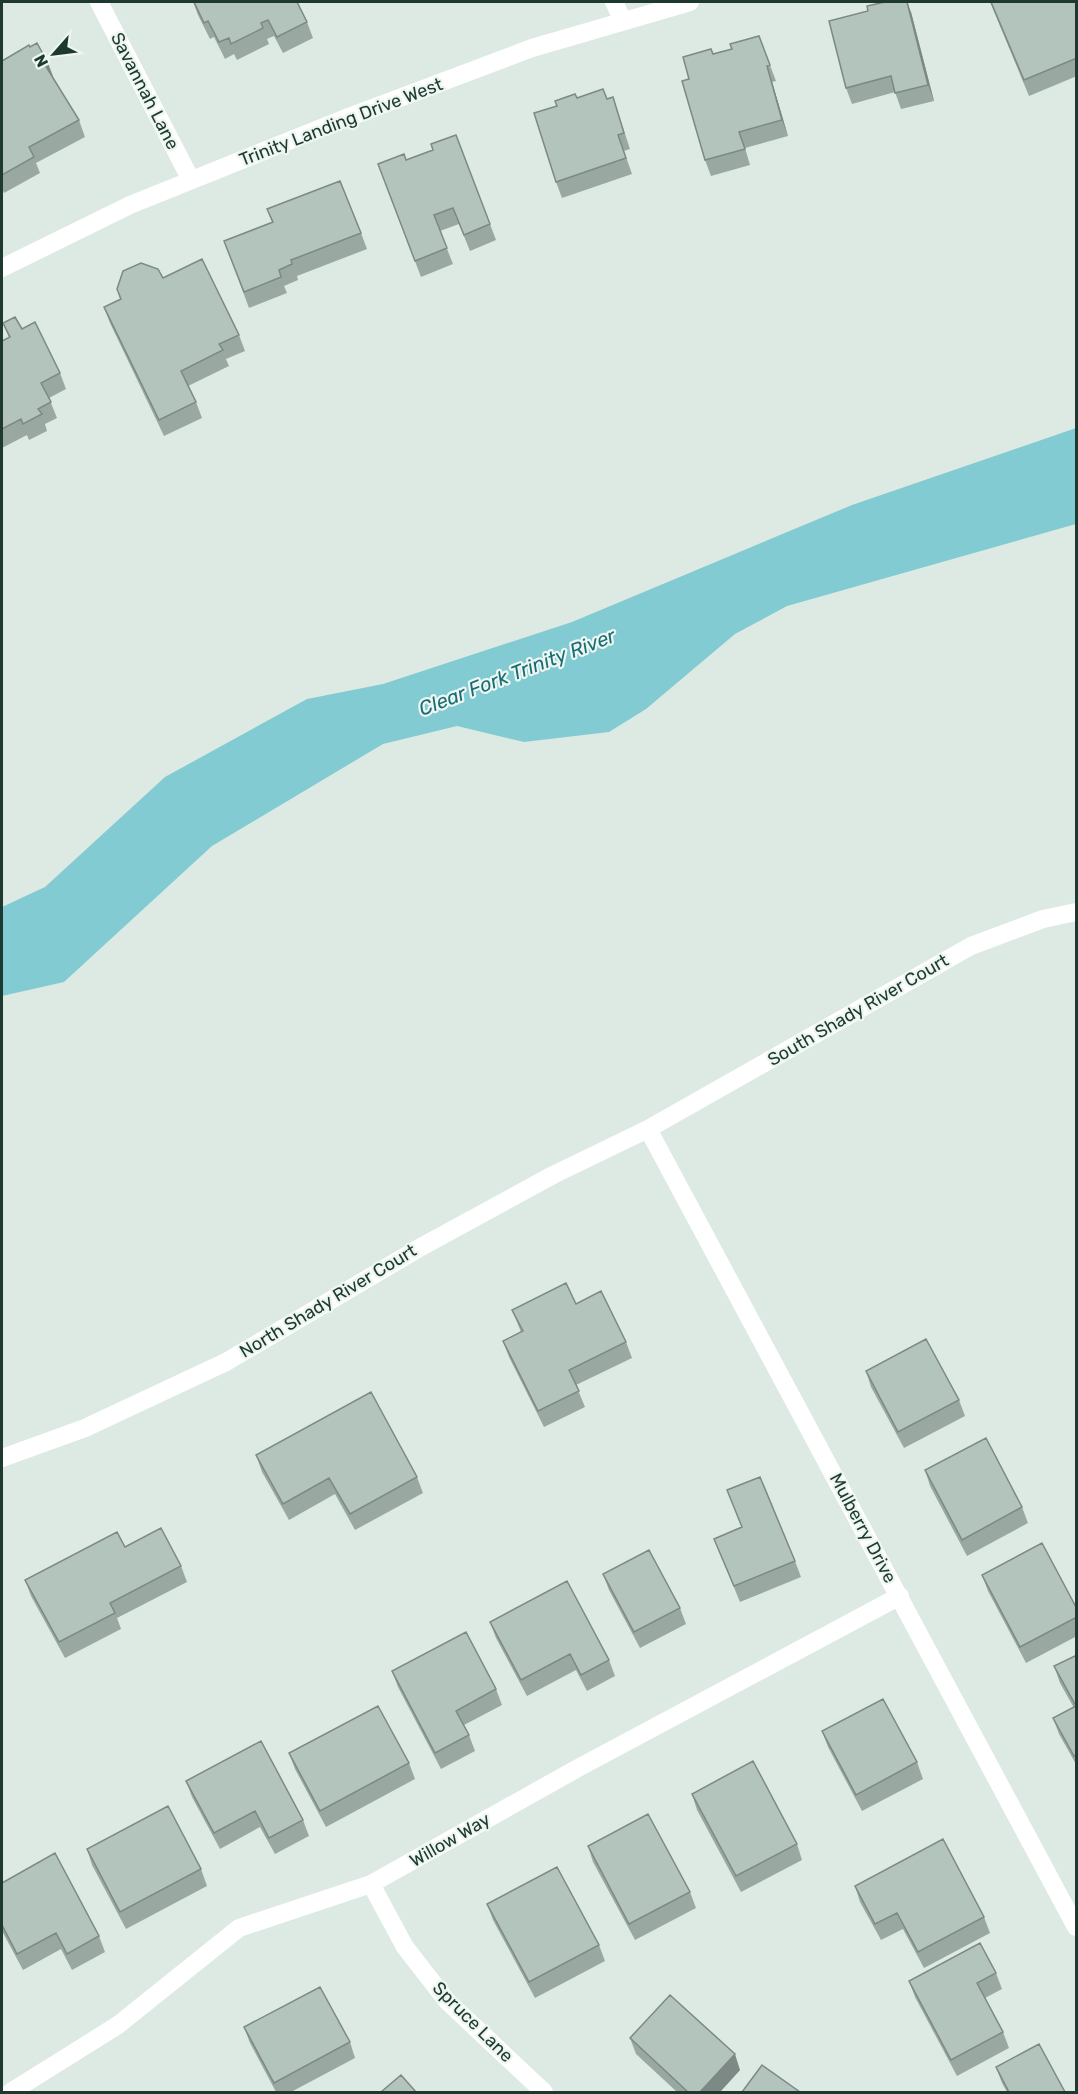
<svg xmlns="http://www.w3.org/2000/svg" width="1078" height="2094" viewBox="0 0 1078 2094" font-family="Rubik,sans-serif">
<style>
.water{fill:#82cbd2}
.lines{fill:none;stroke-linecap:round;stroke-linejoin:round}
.minor{stroke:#fff;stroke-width:18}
.wall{fill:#99a9a2}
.shaded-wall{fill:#7d8984}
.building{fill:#b2c4bc;stroke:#7d8984;stroke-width:1.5}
.labels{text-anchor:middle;stroke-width:4.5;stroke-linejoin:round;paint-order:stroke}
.street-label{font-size:18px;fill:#1e3930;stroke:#edf6f1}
.water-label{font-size:20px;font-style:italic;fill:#176d76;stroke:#edf6f1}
</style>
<rect width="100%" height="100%" fill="#ddeae3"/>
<!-- water -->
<path class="water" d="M 1076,428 L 1076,524 L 787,606 L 735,634 L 646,709 L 609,732 L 524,742 L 457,726 L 383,744 L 212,846 L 64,982 L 2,996 L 2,907 L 45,887 L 165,777 L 307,699 L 383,684 L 572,622 L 852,505 Z"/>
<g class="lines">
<!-- minor -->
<path class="minor" d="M 99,2 L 191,180
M 614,2 L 623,21
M 2,268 L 130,205 L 341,120 L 532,48 L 690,2
M 648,1129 L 1076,1927
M 2,1458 L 85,1428 L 226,1362 L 421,1247 L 553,1175 L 648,1129 L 971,946 L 1043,919 L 1076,912
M 371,1884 L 405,1947 L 447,2001 L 544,2092
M 11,2092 L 118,2025 L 239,1928 L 371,1884 L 578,1768 L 900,1596"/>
</g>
<!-- wall -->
<path class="wall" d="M 193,2 L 307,22 L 313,38 L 283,53 L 274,36 L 267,39 L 269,44 L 237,60 L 234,54 L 225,59 L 214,37 L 210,39 L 198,15 Z
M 990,2 L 1077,2 L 1077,76 L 1029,96 Z
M 911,12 L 934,101 L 901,109 L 895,92 L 852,104 L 846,88 Z
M 759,36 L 776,81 L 772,82 L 788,136 L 745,148 L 750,165 L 711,176 L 705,160 L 689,79 L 713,54 L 732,49 Z
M 2,61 L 54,79 L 79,120 L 85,137 L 36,163 L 40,173 L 4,193 L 2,188 Z
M 613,97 L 630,149 L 624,151 L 632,174 L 562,198 L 556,182 L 557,106 L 577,98 L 607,99 Z
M 456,135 L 496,240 L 470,251 L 459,224 L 440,231 L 453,264 L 421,277 L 378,164 L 406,160 L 433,150 Z
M 267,209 L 361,233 L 367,249 L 297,276 L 298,280 L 284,286 L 287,293 L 249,308 L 230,257 L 272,223 Z
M 163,278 L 239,335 L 245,351 L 226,359 L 229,366 L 188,386 L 196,402 L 202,418 L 164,436 L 110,323 L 104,307 L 120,299 L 117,289 Z
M 3,323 L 22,329 L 60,373 L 66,389 L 49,398 L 57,418 L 45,424 L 47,431 L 29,440 L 27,435 L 2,448 L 2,341 L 9,338 Z
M 576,1304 L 626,1342 L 632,1358 L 576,1385 L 585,1407 L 544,1427 L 509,1357 L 503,1341 L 521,1332 L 512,1310 Z
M 866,1371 L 959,1400 L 965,1416 L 904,1448 L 871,1387 Z
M 256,1455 L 417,1477 L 423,1493 L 355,1530 L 335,1494 L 289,1520 L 262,1472 Z
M 925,1470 L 1022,1507 L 1028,1523 L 967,1556 L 930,1486 Z
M 727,1490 L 795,1561 L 801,1577 L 740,1602 L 714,1539 L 742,1527 Z
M 181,1566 L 187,1582 L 117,1618 L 121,1629 L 65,1658 L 31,1596 L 25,1580 Z
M 603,1574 L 680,1608 L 686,1624 L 640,1648 L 609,1590 Z
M 982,1575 L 1077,1609 L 1077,1636 L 1026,1663 L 988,1591 Z
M 490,1622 L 609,1660 L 615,1676 L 587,1691 L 576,1670 L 527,1696 L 496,1638 Z
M 1077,1655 L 1077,1766 L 1059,1734 L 1053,1718 L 1074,1708 L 1060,1683 L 1054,1666 Z
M 392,1671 L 496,1689 L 502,1705 L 464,1725 L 469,1735 L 475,1751 L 441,1769 L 398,1687 Z
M 822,1731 L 917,1762 L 923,1779 L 862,1811 L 828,1747 Z
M 289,1753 L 409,1763 L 415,1779 L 326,1827 L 295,1769 Z
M 186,1781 L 303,1820 L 309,1836 L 275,1854 L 260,1827 L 220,1849 L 192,1797 Z
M 692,1794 L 797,1844 L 802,1860 L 741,1892 L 697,1810 Z
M 588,1846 L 690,1892 L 696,1908 L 635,1940 L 593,1862 Z
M 87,1849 L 201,1869 L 207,1886 L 126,1929 L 92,1865 Z
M 2,1883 L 99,1936 L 105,1952 L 72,1970 L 61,1949 L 23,1970 L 2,1931 Z
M 855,1886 L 984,1917 L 990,1933 L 924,1968 L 903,1929 L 881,1940 L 860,1902 Z
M 487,1904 L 599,1945 L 605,1961 L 535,1998 L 493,1920 Z
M 996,1973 L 1002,1989 L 985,1998 L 1003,2032 L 1009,2048 L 957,2076 L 915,1997 L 909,1981 Z
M 244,2027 L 350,2042 L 355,2058 L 291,2092 L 276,2092 L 250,2043 Z
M 630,2038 L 740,2070 L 720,2092 L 677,2092 L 636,2054 Z
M 996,2067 L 1065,2092 L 1007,2092 L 1002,2083 Z"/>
<!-- shaded-wall -->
<path class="shaded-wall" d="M 907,2 L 911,12 L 934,101 L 928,85 Z
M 48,63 L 54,79 L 45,65 Z
M 767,66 L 772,82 L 788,136 L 782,120 Z
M 735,2054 L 740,2070 L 720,2092 L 700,2092 Z"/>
<!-- building -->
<path class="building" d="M 194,2 L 297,2 L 307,22 L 277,37 L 268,20 L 261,23 L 263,28 L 231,44 L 229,38 L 219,42 L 208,21 L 204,23 Z
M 885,2 L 907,2 L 928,85 L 895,93 L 891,76 L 846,88 L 829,21 L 868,11 L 867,6 Z
M 991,2 L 1077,2 L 1077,58 L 1024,80 Z
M 759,36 L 770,65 L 767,66 L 782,120 L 739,132 L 745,149 L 705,160 L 682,81 L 689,79 L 683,57 L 711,49 L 713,54 L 732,49 L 730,44 Z
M 37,43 L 48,63 L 45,65 L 79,120 L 29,147 L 34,157 L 2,175 L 2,61 L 29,45 L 30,47 Z
M 603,89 L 607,99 L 613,97 L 624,133 L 618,135 L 626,158 L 556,182 L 534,113 L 557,106 L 555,101 L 575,94 L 577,98 Z
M 456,135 L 490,224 L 464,235 L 453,208 L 434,215 L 447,248 L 415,261 L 378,164 L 404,154 L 406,160 L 433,150 L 431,144 Z
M 340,181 L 361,233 L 291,260 L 292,264 L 279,270 L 281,277 L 244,292 L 224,241 L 273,222 L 267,209 Z
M 202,259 L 239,335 L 219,344 L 223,350 L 181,371 L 196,402 L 159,420 L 104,307 L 121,299 L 117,289 L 123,271 L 141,263 L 158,269 L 163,278 Z
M 15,317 L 22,329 L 35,322 L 60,373 L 41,383 L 51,402 L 38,409 L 42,414 L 23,424 L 21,419 L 2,429 L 2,341 L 10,337 L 3,323 Z
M 566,1283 L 576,1304 L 601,1291 L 626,1342 L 569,1370 L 579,1391 L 538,1411 L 503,1341 L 523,1331 L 512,1310 Z
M 926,1339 L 959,1400 L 898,1432 L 866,1371 Z
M 371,1392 L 417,1477 L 350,1514 L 329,1478 L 283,1504 L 256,1455 Z
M 986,1438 L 1022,1507 L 962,1540 L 925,1470 Z
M 760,1477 L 795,1561 L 734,1586 L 714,1539 L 742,1527 L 727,1490 Z
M 161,1528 L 181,1566 L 110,1603 L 115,1613 L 59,1642 L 25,1580 L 117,1532 L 125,1547 Z
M 1042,1543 L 1077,1609 L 1077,1617 L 1020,1647 L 982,1575 Z
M 649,1550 L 680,1608 L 634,1632 L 603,1574 Z
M 567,1581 L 609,1660 L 581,1675 L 570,1654 L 521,1680 L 490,1622 Z
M 466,1632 L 496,1689 L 456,1711 L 469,1735 L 435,1753 L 392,1671 Z
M 1077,1655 L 1077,1754 L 1074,1756 L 1053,1718 L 1076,1706 L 1054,1666 Z
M 883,1699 L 917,1762 L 856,1795 L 822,1731 Z
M 378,1706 L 409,1763 L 320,1811 L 289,1753 Z
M 261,1741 L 303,1820 L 269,1838 L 255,1811 L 214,1833 L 186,1781 Z
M 753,1761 L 797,1844 L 736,1876 L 692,1794 Z
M 168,1806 L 201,1869 L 120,1912 L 87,1849 Z
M 648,1814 L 690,1892 L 629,1924 L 588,1846 Z
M 943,1839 L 984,1917 L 918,1952 L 897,1913 L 875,1924 L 855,1886 Z
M 55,1853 L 99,1936 L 67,1954 L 56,1933 L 17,1954 L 2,1925 L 2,1883 Z
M 557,1867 L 599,1945 L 529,1982 L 487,1904 Z
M 980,1943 L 996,1973 L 977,1983 L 1003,2032 L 951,2060 L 909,1981 Z
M 320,1987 L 350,2042 L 274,2083 L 244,2027 Z
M 670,1995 L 735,2054 L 700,2092 L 688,2092 L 630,2038 Z
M 1039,2044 L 1065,2092 L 1009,2092 L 996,2067 Z
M 762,2065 L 800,2092 L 742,2092 Z
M 401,2075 L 416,2092 L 381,2092 Z"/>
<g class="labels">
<!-- street labels -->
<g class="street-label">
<text transform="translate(145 91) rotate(63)" y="6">Savannah Lane</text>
<text transform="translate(341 122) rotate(-21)" y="6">Trinity Landing Drive West</text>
<text transform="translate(858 1010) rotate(-30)" y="6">South Shady River Court</text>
<text transform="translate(328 1301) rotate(-31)" y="6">North Shady River Court</text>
<text transform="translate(863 1528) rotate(62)" y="6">Mulberry Drive</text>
<text transform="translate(450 1840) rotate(-30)" y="6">Willow Way</text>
<text transform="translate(473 2022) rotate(45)" y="6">Spruce Lane</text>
</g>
<!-- water labels -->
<g class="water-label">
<text transform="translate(517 672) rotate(-21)" y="7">Clear Fork Trinity River</text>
</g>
</g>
<!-- border -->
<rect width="1078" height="2094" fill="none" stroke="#1e3930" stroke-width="6"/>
<!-- north arrow -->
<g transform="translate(54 54) rotate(242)" stroke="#edf6f1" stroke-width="4.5" paint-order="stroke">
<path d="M0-4.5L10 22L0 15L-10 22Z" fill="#1e3930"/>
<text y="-9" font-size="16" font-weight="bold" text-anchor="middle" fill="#1e3930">N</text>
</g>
</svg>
